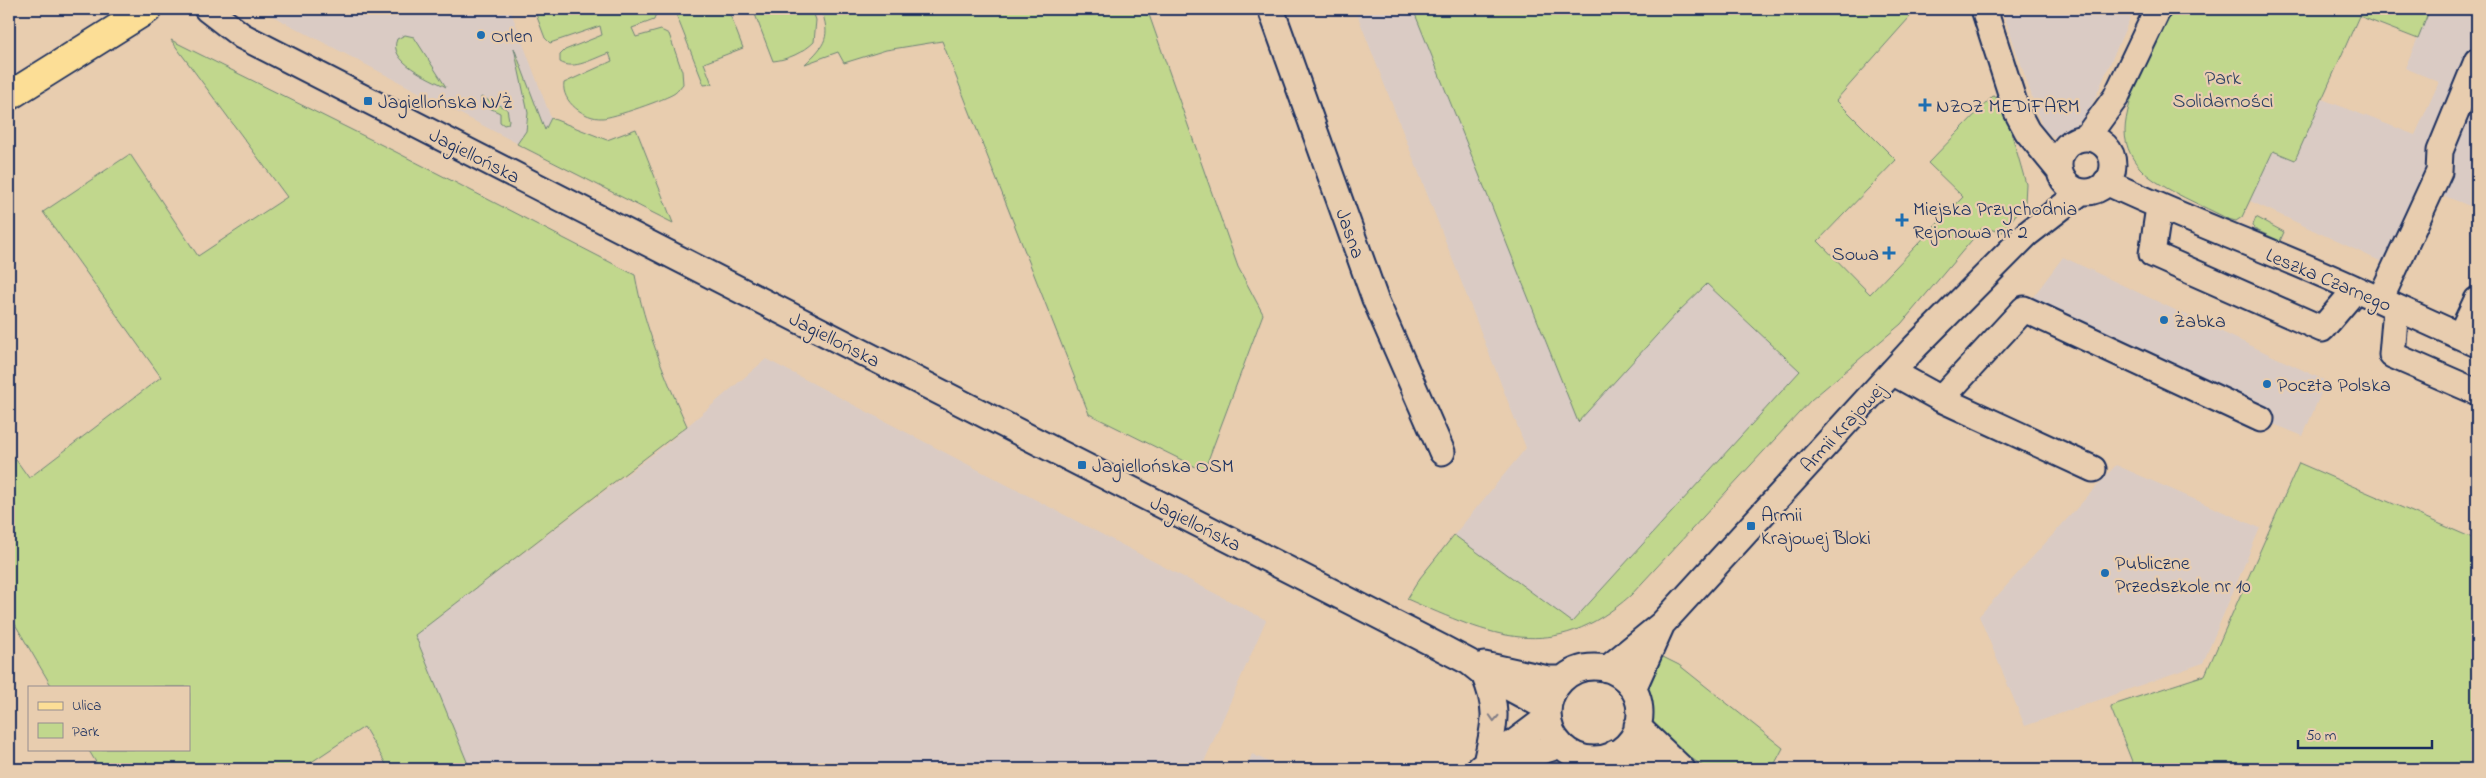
<svg xmlns="http://www.w3.org/2000/svg" width="2486" height="778" viewBox="0 0 2486 778" font-family="'Indie Flower',sans-serif">
<style>
.built{fill:#dacbc4}
.green{fill:#c1d78d;stroke:#6e8376}
.lines{fill:none;stroke-linecap:round;stroke-linejoin:round}
.minor-casing{stroke:#1b2f5e;stroke-width:29}
.major-casing{stroke:#1b2f5e;stroke-width:31}
.minor{stroke:#e8cdaf;stroke-width:25}
.major{stroke:#fcde96;stroke-width:28}
.oneway{stroke:#827e86}
.poi-dot{fill:#1f6fb2;stroke:#e8cdaf;stroke-width:2}
.labels{text-anchor:middle;stroke-width:4.5;stroke-linejoin:round;paint-order:stroke}
.poi-label{font-size:20px;fill:#1b2f5e;stroke:#e8cdaf;text-anchor:start}
.park-label{font-size:20px;fill:#2c4063;stroke:#e8cdaf}
.street-label{font-size:20px;fill:#1b2f5e;stroke:#e8cdaf}
</style>
<rect width="100%" height="100%" fill="#e8cdaf"/>
<filter id="ink" filterUnits="userSpaceOnUse"><feTurbulence type="fractalNoise" baseFrequency=".02" numOctaves="2"/><feDisplacementMap in="SourceGraphic" scale="10" xChannelSelector="R" yChannelSelector="G"/><feConvolveMatrix kernelMatrix="1 2 1 2 8 2 1 2 1" color-interpolation-filters="sRGB"/></filter>
<g filter="url(#ink)">
<!-- built -->
<path class="built" d="M 259,9 L 510,9 L 551,118 L 545,131 L 553,162 Z
M 1355,9 L 1413,9 L 1578,421 L 1676,314 L 1707,284 L 1800,371 L 1572,622 L 1454,535 L 1526,448 Z
M 2002,9 L 2134,9 L 2089,112 L 2061,140 L 2044,132 Z
M 2430,9 L 2477,9 L 2477,209 L 2440,194 L 2408,274 L 2250,201 L 2273,150 L 2295,160 L 2322,99 L 2415,135 L 2439,82 L 2405,68 Z
M 2063,257 L 2326,381 L 2303,436 L 2261,419 L 2024,309 Z
M 766,359 L 1266,620 L 1201,769 L 470,769 L 415,635 L 664,446 Z
M 2116,465 L 2260,528 L 2203,663 L 2025,726 L 1979,616 Z
M 1252,754 L 1283,769 L 1246,769 Z"/>
<!-- green -->
<path class="green" d="M 534,9 L 657,9 L 654,20 L 632,28 L 636,37 L 661,30 L 669,34 L 682,71 L 683,84 C 681,86 678,91 675,93 C 667,99 612,118 602,118 C 585,119 561,102 564,83 L 612,61 L 609,53 C 594,58 574,71 560,62 L 560,55 L 565,50 L 602,35 L 600,26 L 550,43 L 545,38 Z
M 674,9 L 728,9 L 743,48 L 704,63 L 712,84 L 704,85 Z
M 753,9 L 812,9 L 816,20 L 814,42 C 804,52 787,60 773,61 Z
M 821,9 L 1147,9 L 1238,267 L 1263,314 L 1204,471 L 1089,414 L 942,41 L 886,50 L 844,63 L 838,52 L 805,64 C 826,44 831,37 821,9 Z
M 1413,9 L 1917,9 L 1836,100 L 1896,160 L 1818,241 L 1870,294 L 1963,197 L 1928,163 L 1993,96 L 2002,100 L 2026,184 L 2025,202 L 2003,232 L 1982,228 L 1901,324 L 1811,400 L 1631,595 C 1552,665 1492,636 1407,599 L 1420,578 L 1454,535 L 1572,622 L 1800,371 L 1707,284 L 1676,314 L 1578,422 Z
M 2168,9 L 2430,9 L 2418,39 L 2359,16 L 2295,160 L 2273,151 L 2242,217 L 2236,221 L 2228,219 C 2204,206 2163,190 2144,172 C 2133,162 2125,147 2125,131 C 2125,101 2155,38 2168,9 Z
M 405,35 L 414,37 L 446,87 C 430,78 387,62 397,39 Z
M 171,40 L 396,152 L 635,275 C 644,326 666,379 687,426 L 415,635 L 470,769 L 389,769 L 364,727 L 301,769 L 100,769 L 88,749 L 189,749 L 189,687 L 52,687 L 9,614 L 9,450 L 29,478 L 161,377 L 43,212 L 130,154 L 198,256 L 287,197 Z
M 514,48 L 545,130 L 551,118 L 607,140 L 636,129 L 673,223 L 517,144 L 526,131 L 528,113 Z
M 481,97 L 507,109 L 509,120 L 508,124 L 504,125 L 500,122 L 500,113 L 481,104 Z
M 2256,217 L 2284,232 L 2280,241 L 2254,229 L 2253,225 Z
M 2299,463 L 2477,540 L 2477,769 L 2242,769 L 2240,765 L 2226,769 L 2135,769 L 2110,706 L 2205,675 Z
M 1659,655 L 1679,665 L 1783,748 L 1772,769 L 1707,769 L 1658,735 L 1650,717 L 1646,686 Z"/>
<g class="lines">
<defs>
<path id="minor" d="M 207,9 L 242,36 L 1444,649 L 1469,662 L 1484,674 L 1547,708
M 1271,9 L 1375,299 L 1442,452
M 1984,9 L 2017,112 L 2027,131 L 2059,170
M 2086,138 L 2116,97 L 2158,9
M2059 165a27 27 0 1 1 54 0a27 27 0 1 1-54 0Z
M 2106,182 C 2188,221 2273,251 2356,289 C 2396,307 2437,326 2477,344
M 2159,207 L 2152,254 L 2322,329 L 2356,289
M 2380,300 L 2439,172 L 2440,151 L 2477,61
M 2396,308 L 2392,355 L 2477,392
M 2460,336 L 2477,300
M 1892,372 L 1941,399 L 2024,309 L 2261,419
M 1941,399 L 2093,469
M 1484,665 L 1548,679 L 1562,679
M1548 713a46 46 0 1 1 92 0a46 46 0 1 1-92 0Z
M 1607,669 L 1662,624 L 1915,347 L 2027,234 L 2081,192
M 1484,674 C 1500,712 1494,725 1486,763
M 1633,689 L 1662,624
M 1637,726 L 1682,769
M 1615,753 L 1633,756 L 1664,769
M 1498,765 L 1561,745
M 1480,768 L 1548,717"/>
<path id="major" d="M 9,96 L 148,9"/>
</defs>
<!-- minor casing -->
<use href="#minor" class="minor-casing"/>
<!-- major casing -->
<use href="#major" class="major-casing"/>
<!-- minor -->
<use href="#minor" class="minor"/>
<!-- major -->
<use href="#major" class="major"/>
</g>
<!-- one-way arrows -->
<defs><path id="oneway-chevron" d="M-2-3.5L2.5 0L-2 3.5" fill="none" stroke-width="1.6" stroke-linecap="round" stroke-linejoin="round" transform="scale(1.25)"/></defs>
<use class="oneway" href="#oneway-chevron" transform="translate(1494 718) rotate(93)"/>
</g>
<!-- markers -->
<g class="poi-dot">
<circle cx="481" cy="35" r="5"/>
<rect x="363" y="96" width="10" height="10" rx="2.5"/>
<path d="M1922.5 97.5h5v5h5v5h-5v5h-5v-5h-5v-5h5z"/>
<path d="M1899.5 212.5h5v5h5v5h-5v5h-5v-5h-5v-5h5z"/>
<path d="M1886.5 245.5h5v5h5v5h-5v5h-5v-5h-5v-5h5z"/>
<circle cx="2164" cy="320" r="5"/>
<circle cx="2267" cy="384" r="5"/>
<rect x="1077" y="460" width="10" height="10" rx="2.5"/>
<rect x="1746" y="521" width="10" height="10" rx="2.5"/>
<circle cx="2105" cy="573" r="5"/>
</g>
<g class="labels">
<!-- poi labels -->
<g class="poi-label">
<text x="491" y="42">Orlen</text>
<text x="378" y="108">Jagiellońska N/Ż</text>
<text x="1936" y="112">NZOZ MEDiFARM</text>
<text x="1913" y="215">Miejska Przychodnia<tspan x="1913" dy="23">Rejonowa nr 2</tspan></text>
<text x="1879" y="260" text-anchor="end">Sowa</text>
<text x="2174" y="327">Żabka</text>
<text x="2277" y="391">Poczta Polska</text>
<text x="1092" y="472">Jagiellońska OSM</text>
<text x="1761" y="521">Armii<tspan x="1761" dy="23">Krajowej Bloki</tspan></text>
<text x="2115" y="569">Publiczne<tspan x="2115" dy="23">Przedszkole nr 10</tspan></text>
</g>
<!-- park labels -->
<g class="park-label">
<text x="2223" y="84">Park<tspan x="2223" dy="23">Solidarności</tspan></text>
</g>
<!-- street labels -->
<g class="street-label">
<text transform="translate(475 155) rotate(27)" y="7">Jagiellońska</text>
<text transform="translate(1351 233) rotate(70)" y="7">Jasna</text>
<text transform="translate(2329 279) rotate(23)" y="7">Leszka Czarnego</text>
<text transform="translate(835 339) rotate(27)" y="7">Jagiellońska</text>
<text transform="translate(1842 427) rotate(-47)" y="7">Armii Krajowej</text>
<text transform="translate(1196 523) rotate(27)" y="7">Jagiellońska</text>
</g>
</g>
<!-- margin -->
<rect width="2486" height="778" fill="none" stroke="#e8cdaf" stroke-width="30"/>
<rect x="15" y="15" width="2456" height="748" fill="none" stroke="#1b2f5e" stroke-width="2" filter="url(#ink)"/>
<!-- legend -->
<rect x="28" y="686" width="162" height="65" fill="#e8cdaf" stroke="#968e8f"/>
<rect x="38" y="702" width="25" height="8" fill="#fcde96" stroke="#968e8f"/>
<text x="72" y="710" font-size="15" fill="#1b2f5e">Ulica</text>
<rect x="38" y="723" width="25" height="15" fill="#c1d78d" stroke="#968e8f"/>
<text x="72" y="736" font-size="15" fill="#1b2f5e">Park</text>
<!-- scale -->
<path d="M2298 740v8h134v-8" fill="none" stroke="#1b2f5e" stroke-width="2.5"/>
<text x="2306" y="740" font-size="15" fill="#1b2f5e" stroke="#e8cdaf" stroke-width="4" paint-order="stroke">50 m</text>
</svg>
